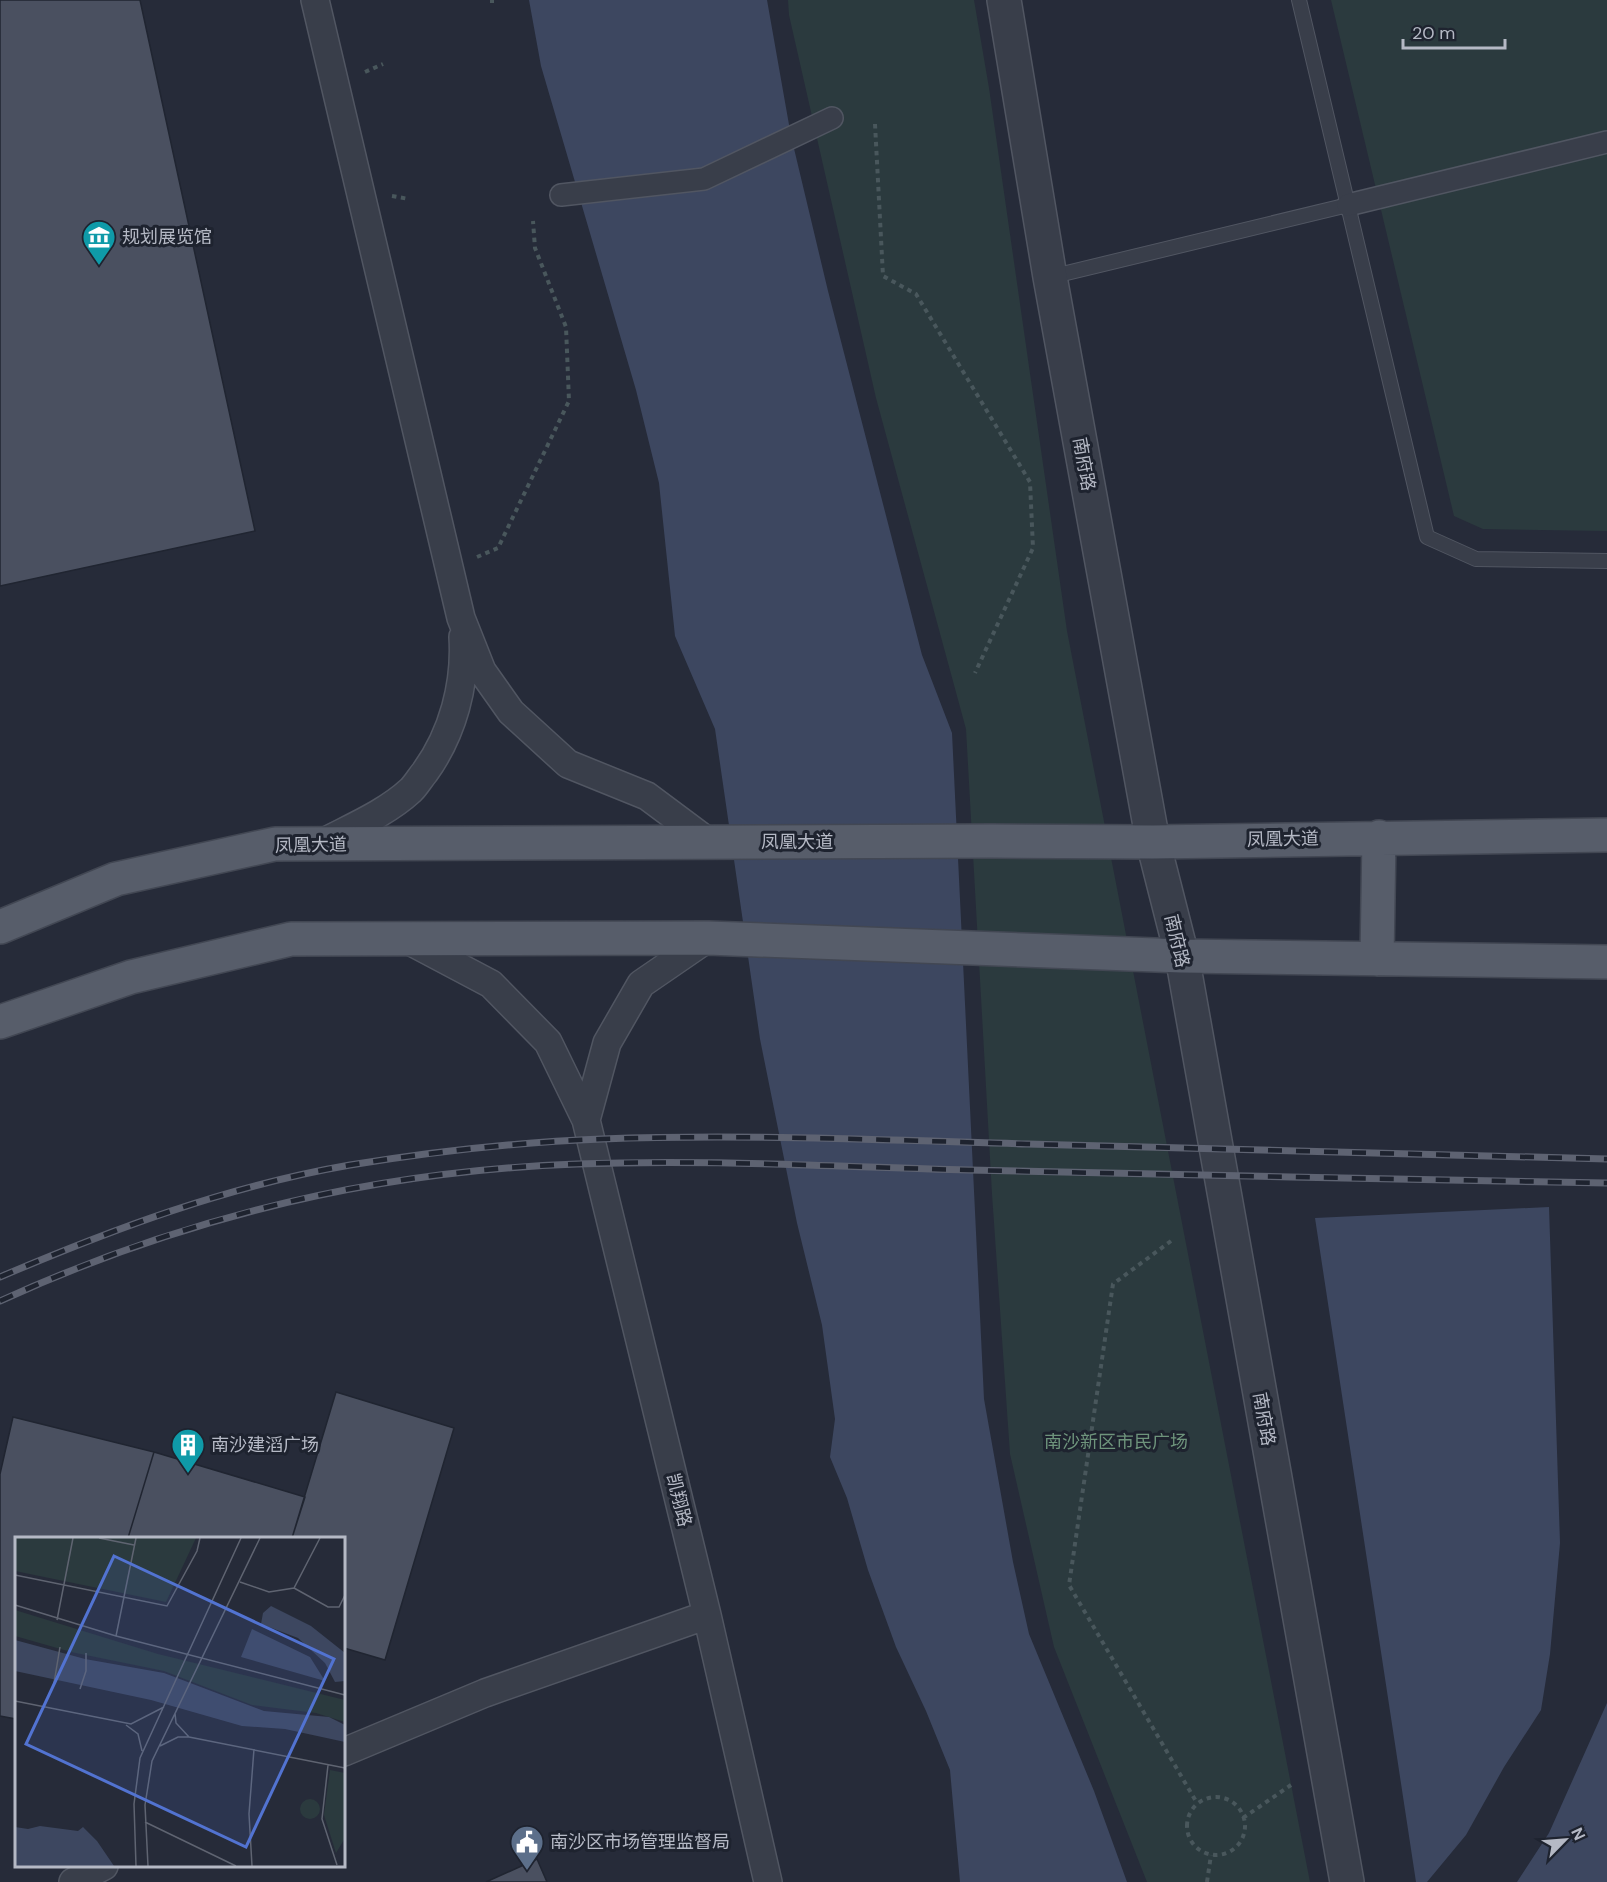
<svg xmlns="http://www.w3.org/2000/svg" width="1607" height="1882" viewBox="0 0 1607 1882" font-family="'DM Sans','Noto Sans SC',sans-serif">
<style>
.green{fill:#2b3a3e}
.water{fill:#3d4760}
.building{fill:#4a5060;stroke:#202531;stroke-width:1.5}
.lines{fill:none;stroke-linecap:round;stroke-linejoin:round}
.service-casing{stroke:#515662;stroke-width:16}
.pedestrian-casing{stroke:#515662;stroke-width:24}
.minor-casing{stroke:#515662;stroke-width:30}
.tertiary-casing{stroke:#515662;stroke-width:36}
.primary-casing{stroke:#424753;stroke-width:36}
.path{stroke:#49575c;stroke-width:4;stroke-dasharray:4.5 4.5;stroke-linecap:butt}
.service{stroke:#393e4a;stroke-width:14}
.pedestrian{stroke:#393e4a;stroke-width:21}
.minor{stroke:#393e4a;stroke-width:27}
.tertiary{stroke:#393e4a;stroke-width:33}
.primary{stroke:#575d6a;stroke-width:33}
.rail-casing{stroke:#5e6372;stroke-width:7}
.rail{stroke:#1e232f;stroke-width:4.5;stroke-dasharray:14;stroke-linecap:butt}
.labels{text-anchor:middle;stroke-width:6;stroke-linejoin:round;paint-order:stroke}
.poi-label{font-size:18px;fill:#b5b9c5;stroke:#1e232f;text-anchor:start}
.street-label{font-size:18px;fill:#b5b9c5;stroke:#1e232f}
.park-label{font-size:18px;fill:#6e947c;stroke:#1e232f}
.inset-road{fill:none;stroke:#5f6471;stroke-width:1.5}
.view{fill:#5273d1;fill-opacity:0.15;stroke:#5273d1;stroke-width:3}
.inset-edge{fill:none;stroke:#b5b9c5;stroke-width:3}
</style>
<rect width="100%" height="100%" fill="#262b39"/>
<!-- green -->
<path class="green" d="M 788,0 L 974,0 L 989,88 L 1067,631 L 1310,1882 L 1147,1882 L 1054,1647 L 1010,1454 L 992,1194 L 966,729 L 876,398 L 789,15 Z
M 1331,0 L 1607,0 L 1607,531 L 1483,529 L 1454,516 Z"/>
<!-- water -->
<path class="water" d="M 529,0 L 767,0 L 791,136 L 828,291 L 922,655 L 952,733 L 984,1399 L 1013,1562 L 1029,1634 L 1094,1791 L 1127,1882 L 960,1882 L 950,1770 L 926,1711 L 896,1647 L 868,1570 L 847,1498 L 830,1457 L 835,1419 L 822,1325 L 797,1223 L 760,1039 L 715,729 L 675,636 L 659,483 L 636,390 L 541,66 Z
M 1549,1207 L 1560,1543 L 1550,1654 L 1541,1710 L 1504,1767 L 1466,1835 L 1427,1882 L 1416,1882 L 1315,1218 Z
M 1607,1703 L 1607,1882 L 1517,1882 L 1549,1833 Z"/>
<!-- building -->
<path class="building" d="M 0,0 L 140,0 L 255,531 L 0,586 Z
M 336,1392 L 454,1428 L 385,1660 L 344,1648 L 344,1538 L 292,1538 Z
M 13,1417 L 154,1452 L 128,1538 L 16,1538 L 16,1719 L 0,1716 L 0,1474 Z
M 154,1452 L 305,1497 L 292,1538 L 128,1538 Z
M 537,1859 L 547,1882 L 486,1882 Z"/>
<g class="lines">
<defs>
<path id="service" d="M 1299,0 L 1427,537 L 1476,559 L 1607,561
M 1050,277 L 1348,205"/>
<path id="pedestrian" d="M 561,195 L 704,179 L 832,118
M 1348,205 L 1607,142"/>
<path id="minor" d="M 315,0 L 461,618 L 482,671 L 511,712 L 568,764 L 647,796 L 710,843
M 320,844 C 350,828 385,814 411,790 C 416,785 420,778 425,772 C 453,733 466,684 463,637
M 406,939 L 491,984 L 548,1042 L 586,1120 L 607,1043 L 641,984 L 708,938
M 586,1120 L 707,1615 L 768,1882
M 344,1752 L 485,1693 L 707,1615
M 73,1882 L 104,1866"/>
<path id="tertiary" d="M 1004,0 L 1050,277 L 1153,842 L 1182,956 L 1347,1882"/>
<path id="primary" d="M 0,927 L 116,879 L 275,844 L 992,841 L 1153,842 L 1607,835
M 1377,959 L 1379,837
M 0,1022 L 131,977 L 291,939 L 708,938 L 1182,956 L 1607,962"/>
</defs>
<!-- service casing -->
<use href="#service" class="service-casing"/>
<!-- pedestrian casing -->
<use href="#pedestrian" class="pedestrian-casing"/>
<!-- minor casing -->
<use href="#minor" class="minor-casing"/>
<!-- tertiary casing -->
<use href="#tertiary" class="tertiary-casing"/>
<!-- primary casing -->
<use href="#primary" class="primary-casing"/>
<!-- path -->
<path class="path" d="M 492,0 L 492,3
M 365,72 L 383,64
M 875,124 L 883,276 L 916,294 L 1030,482 L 1033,548 L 975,673
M 392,196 L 409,199
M 477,557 L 498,548 L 569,401 L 566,327 L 535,248 L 533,221
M 1171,1241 L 1113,1284 L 1069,1585 L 1197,1803
M1187 1826a29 29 0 1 1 58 0a29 29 0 1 1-58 0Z
M 1243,1818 L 1291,1785
M 1207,1882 L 1211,1855"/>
<!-- service -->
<use href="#service" class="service"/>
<!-- pedestrian -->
<use href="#pedestrian" class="pedestrian"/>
<!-- minor -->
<use href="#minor" class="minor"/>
<!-- tertiary -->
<use href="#tertiary" class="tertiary"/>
<!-- primary -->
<use href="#primary" class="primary"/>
<defs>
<path id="rail" d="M 0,1277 C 113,1229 228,1186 350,1165 C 431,1152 519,1142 602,1139 C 743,1134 885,1140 1027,1144 C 1220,1149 1414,1154 1607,1159
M 0,1301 C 184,1217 374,1171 577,1164 C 707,1159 839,1167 969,1170 C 1182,1175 1394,1179 1607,1183"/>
</defs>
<!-- rail casing -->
<use href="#rail" class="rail-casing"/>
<!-- rail -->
<use href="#rail" class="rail"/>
</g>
<!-- icons -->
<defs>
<symbol id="museum-pin" viewBox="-11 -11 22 30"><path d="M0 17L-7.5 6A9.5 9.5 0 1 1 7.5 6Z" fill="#0f9aa8" stroke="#1e232f"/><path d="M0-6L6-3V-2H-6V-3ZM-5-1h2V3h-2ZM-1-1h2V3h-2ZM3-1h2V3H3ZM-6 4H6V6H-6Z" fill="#fff"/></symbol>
<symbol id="building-pin" viewBox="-11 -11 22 30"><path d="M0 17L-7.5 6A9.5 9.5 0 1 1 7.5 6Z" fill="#0f9aa8" stroke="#1e232f"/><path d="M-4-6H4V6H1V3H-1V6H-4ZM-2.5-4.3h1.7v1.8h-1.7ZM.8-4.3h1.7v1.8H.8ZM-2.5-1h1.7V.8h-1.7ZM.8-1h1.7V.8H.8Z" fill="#fff"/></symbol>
<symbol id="civic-pin" viewBox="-11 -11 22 30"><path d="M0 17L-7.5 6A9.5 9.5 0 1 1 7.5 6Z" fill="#5c6f8a" stroke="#1e232f"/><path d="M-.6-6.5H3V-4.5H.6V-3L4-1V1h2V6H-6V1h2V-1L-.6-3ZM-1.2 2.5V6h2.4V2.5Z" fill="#fff"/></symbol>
</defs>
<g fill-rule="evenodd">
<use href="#museum-pin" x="80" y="218" width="38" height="52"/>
<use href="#building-pin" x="169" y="1426" width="38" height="52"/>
<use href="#civic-pin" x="508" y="1823" width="38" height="52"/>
</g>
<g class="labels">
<!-- poi labels -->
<g class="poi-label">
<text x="122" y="243">规划展览馆</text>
<text x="211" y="1451">南沙建滔广场</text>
<text x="550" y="1848">南沙区市场管理监督局</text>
</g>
<!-- street labels -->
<g class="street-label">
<text transform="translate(1084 464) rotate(80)" y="6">南府路</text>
<text transform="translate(1283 839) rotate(-1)" y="6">凤凰大道</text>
<text x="797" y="848">凤凰大道</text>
<text transform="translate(311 845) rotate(-1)" y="6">凤凰大道</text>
<text transform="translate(1177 941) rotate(77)" y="6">南府路</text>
<text transform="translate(1264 1419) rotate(80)" y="6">南府路</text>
<text transform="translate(679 1500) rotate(76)" y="6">凯翔路</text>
</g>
<!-- park labels -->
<g class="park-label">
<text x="1116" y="1448">南沙新区市民广场</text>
</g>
</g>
<!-- overview -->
<g transform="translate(15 1537)">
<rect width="330" height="330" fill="#262b39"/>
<path d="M 0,1 L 181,1 L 151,65 L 0,34 ZM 0,73 L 143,117 L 330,163 L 330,185 L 301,176 L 237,168 L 149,134 L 56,115 L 0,99 ZM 315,233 L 330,236 L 330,301 L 321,316 L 309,278 ZM285 272a10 10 0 1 1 20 0a10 10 0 1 1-20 0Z" fill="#2b3a3e"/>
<path d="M 256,69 L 296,89 L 330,116 L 330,144 L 320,145 L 310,126 L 283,101 L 246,87 L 248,76 ZM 237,92 L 295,120 L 310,144 L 226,120 ZM 0,103 L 70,122 L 149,136 L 249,174 L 314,180 L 330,188 L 330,205 L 270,192 L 227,189 L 136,163 L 0,134 ZM 25,289 L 63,294 L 68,290 L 82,304 L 99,329 L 0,329 L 0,290 L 13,292 Z" fill="#3d4760"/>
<path class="inset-road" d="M 84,1 L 119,8M 0,38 L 152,69 L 182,14 L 185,1M 225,45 L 254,55 L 279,51 L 305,1M 279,51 L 313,70 L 324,70 L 330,58M 0,68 L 101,99 L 330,158M 42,83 L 58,1M 101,99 L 121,1M 39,146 L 45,110M 65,152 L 71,134 L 71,116M 0,164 L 116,187 L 149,170M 111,188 L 123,197 L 127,214M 174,200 L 330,231M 145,209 L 163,200 L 174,200 L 161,186 L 160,176M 313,228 L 307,282 L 322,328M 130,285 L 221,329M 121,329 L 119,267 L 125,221 L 226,1M 133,329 L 130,268 L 137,224 L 245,1M 237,329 L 234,277 L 239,212"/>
<path class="view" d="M 99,19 L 319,122 L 231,310 L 11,207 Z"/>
<rect width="330" height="330" class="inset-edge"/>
</g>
<!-- north arrow -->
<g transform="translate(1565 1840) rotate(65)" stroke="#1e232f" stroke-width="4.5" paint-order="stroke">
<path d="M0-4.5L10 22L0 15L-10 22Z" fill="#b5b9c5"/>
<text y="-9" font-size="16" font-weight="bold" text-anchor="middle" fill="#b5b9c5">N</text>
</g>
<!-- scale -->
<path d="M1403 39v9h102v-9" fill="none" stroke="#b5b9c5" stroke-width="3"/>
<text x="1412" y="39" font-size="18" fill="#b5b9c5" stroke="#1e232f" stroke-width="4.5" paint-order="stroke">20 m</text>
</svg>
